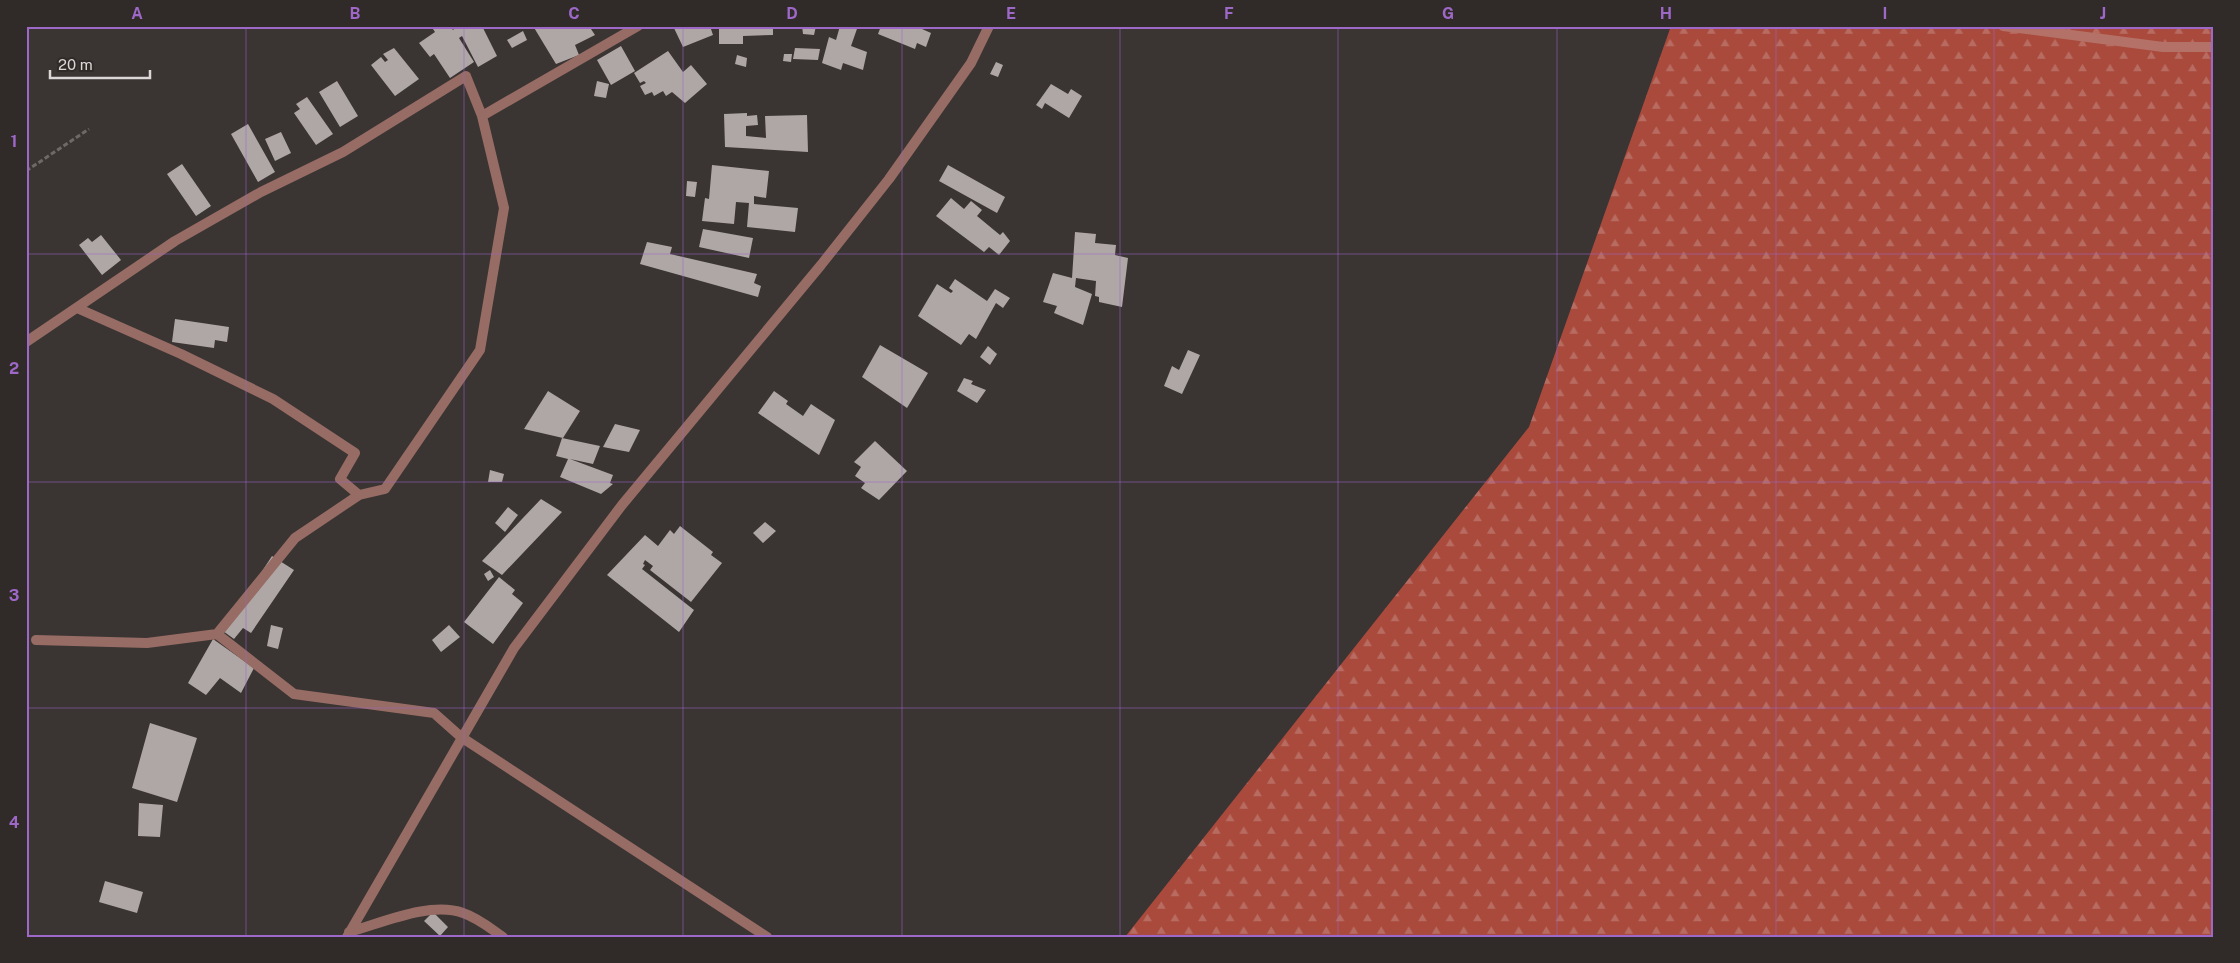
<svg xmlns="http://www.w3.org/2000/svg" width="2240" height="963" viewBox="0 0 2240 963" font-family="'Public Sans',sans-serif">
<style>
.forest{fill:url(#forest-firs)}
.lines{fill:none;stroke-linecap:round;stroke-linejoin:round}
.stream{stroke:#b47167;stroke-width:10}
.building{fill:#afa7a6}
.path{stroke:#6e6968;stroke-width:3;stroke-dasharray:5 2.5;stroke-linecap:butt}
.street{stroke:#976c64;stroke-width:10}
.grid{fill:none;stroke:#9d68c7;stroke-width:1;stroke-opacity:0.55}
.neatline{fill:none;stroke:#9d68c7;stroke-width:2}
.grid-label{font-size:16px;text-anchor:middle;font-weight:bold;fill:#9d68c7}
</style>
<defs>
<pattern id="forest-firs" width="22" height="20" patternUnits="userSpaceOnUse" patternTransform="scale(1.25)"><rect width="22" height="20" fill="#a94a3c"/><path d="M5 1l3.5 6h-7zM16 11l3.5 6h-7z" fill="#b86c61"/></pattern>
</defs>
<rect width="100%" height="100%" fill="#3a3433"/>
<!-- forest -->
<path class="forest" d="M 1671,26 L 2214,26 L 2214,937 L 1125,937 L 1529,427 Z"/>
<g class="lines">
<!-- stream -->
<path class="stream" d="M 2003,26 L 2163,47 L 2214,47"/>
</g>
<!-- building -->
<path class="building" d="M 431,26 L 450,26 L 453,30 L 457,26 L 482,26 L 497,56 L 478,67 L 462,36 L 459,38 L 474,62 L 450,78 L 434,54 L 430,57 L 419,43 L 435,32 Z
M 533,26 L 589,26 L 595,35 L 575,45 L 579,55 L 556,64 Z
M 673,26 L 710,26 L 713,35 L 683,47 Z
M 719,26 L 773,26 L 773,35 L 743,36 L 743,44 L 719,44 Z
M 802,26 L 816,26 L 814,35 L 803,34 Z
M 840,26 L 858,26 L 851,46 L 867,52 L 863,70 L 843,63 L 841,70 L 822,63 L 829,37 L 836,40 Z
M 881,26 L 923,26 L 922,29 L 931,33 L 926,47 L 917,43 L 915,49 L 878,34 Z
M 523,31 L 527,40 L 512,48 L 507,40 Z
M 621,46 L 635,71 L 611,85 L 597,60 Z
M 394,48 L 419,79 L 395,96 L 371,65 L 381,57 L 385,62 L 388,60 L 383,54 Z
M 795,48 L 820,49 L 818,60 L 793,59 Z
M 668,51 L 683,72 L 691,65 L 707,84 L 685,103 L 672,92 L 666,96 L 663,91 L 654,96 L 652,92 L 645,95 L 640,86 L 646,83 L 644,81 L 640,83 L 634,73 Z
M 784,54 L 792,54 L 791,62 L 783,61 Z
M 737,55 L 747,58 L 746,67 L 735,64 Z
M 996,62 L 1003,65 L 998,77 L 990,74 Z
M 337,81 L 358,116 L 340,127 L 319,92 Z
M 597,81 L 609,84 L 606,98 L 594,96 Z
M 1051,84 L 1068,94 L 1071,89 L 1082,96 L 1069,118 L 1045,103 L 1042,109 L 1036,105 Z
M 307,97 L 333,134 L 316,145 L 294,113 L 300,109 L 296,104 Z
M 747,113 L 747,116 L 757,115 L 758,125 L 746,126 L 746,136 L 766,138 L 765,116 L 807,115 L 808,152 L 725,147 L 724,114 Z
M 248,124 L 275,172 L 258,182 L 231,134 Z
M 281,132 L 291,153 L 275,161 L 265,139 Z
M 182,164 L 211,206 L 196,216 L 167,174 Z
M 712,165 L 769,171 L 766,198 L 754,196 L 754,204 L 798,208 L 795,232 L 747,227 L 749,203 L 736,202 L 734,224 L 702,221 L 705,198 L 709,199 Z
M 948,165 L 1005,197 L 997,213 L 939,181 Z
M 687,181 L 697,182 L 695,197 L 686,196 Z
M 951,198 L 964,209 L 971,201 L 982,210 L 977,216 L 1000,235 L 1003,232 L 1010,241 L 999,255 L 989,247 L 984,252 L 936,216 Z
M 703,229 L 753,238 L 749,258 L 699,247 Z
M 1075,232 L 1096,234 L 1095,243 L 1116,245 L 1115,255 L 1128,258 L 1122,307 L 1099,302 L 1099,297 L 1095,296 L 1096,281 L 1076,278 L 1075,287 L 1092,294 L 1083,325 L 1054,313 L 1057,306 L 1043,302 L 1053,273 L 1072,278 Z
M 101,235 L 121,260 L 102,275 L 79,245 L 88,238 L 92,242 Z
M 647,242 L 672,247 L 670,254 L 757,274 L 754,283 L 761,286 L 758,297 L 640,264 Z
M 955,279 L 987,301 L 995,289 L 1010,298 L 1003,308 L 996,303 L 976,339 L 969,334 L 961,345 L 918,316 L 937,284 L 951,293 L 953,291 L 949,288 Z
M 175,319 L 229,327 L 227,342 L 215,340 L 214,348 L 172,342 Z
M 880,345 L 928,373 L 907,408 L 862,377 Z
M 988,346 L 997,354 L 990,365 L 980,357 Z
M 1188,350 L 1200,355 L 1182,394 L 1164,386 L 1172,366 L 1179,370 Z
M 964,378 L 973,381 L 971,384 L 986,390 L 977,403 L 957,391 Z
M 548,391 L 580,411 L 563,438 L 524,429 Z
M 774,391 L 788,401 L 786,404 L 803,416 L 811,404 L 835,420 L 819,455 L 758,413 Z
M 615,424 L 640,430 L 629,452 L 603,447 Z
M 562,438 L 600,446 L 593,464 L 570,459 L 613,475 L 610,483 L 613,484 L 601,494 L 560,477 L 568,459 L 556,456 Z
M 875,441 L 907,471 L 879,500 L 861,488 L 865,483 L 855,476 L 861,467 L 854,462 Z
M 490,470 L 504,474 L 502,482 L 488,482 Z
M 541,499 L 562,512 L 502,575 L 482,561 Z
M 508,507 L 518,515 L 505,532 L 495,523 Z
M 765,522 L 776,531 L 763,543 L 753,533 Z
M 680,526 L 713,552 L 711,555 L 722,563 L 691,602 L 650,570 L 653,566 L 645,560 L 643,564 L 645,565 L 642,569 L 694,610 L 679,632 L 607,575 L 645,535 L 658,546 L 670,530 L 674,534 Z
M 272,556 L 294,570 L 251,633 L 243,628 L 234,639 L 223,631 Z
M 490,570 L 494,577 L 488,581 L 484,574 Z
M 499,577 L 515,590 L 512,594 L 523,603 L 493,644 L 464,622 Z
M 271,625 L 283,628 L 278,649 L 267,646 Z
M 449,625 L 460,637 L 441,652 L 432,640 Z
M 213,639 L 254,668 L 241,693 L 220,678 L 206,695 L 188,683 Z
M 150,723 L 197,738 L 177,802 L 132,788 Z
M 139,803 L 163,805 L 160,837 L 138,836 Z
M 105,881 L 143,892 L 137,913 L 99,902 Z
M 433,912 L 448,927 L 440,936 L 424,921 Z"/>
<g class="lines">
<!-- path -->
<path class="path" d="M 26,171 L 89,129"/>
<!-- street -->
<path class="street" d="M 77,308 L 181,354 L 273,399 L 355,453 L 340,479 L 359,495
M 26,342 L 175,241 L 261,192 L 343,152 L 466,76 L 482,116
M 217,634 L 294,694 L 434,713 L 461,737 L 767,937
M 36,640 L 147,643 L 217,634 L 295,538 L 359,495 L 385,489 L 480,350 L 504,208 L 482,116 L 638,26
M 349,932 C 382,923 430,901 463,913 C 478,918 490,928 503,937
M 347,937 L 514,648 L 622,505 L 821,265 L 889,179 L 971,63 L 989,26"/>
</g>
<!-- grid -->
<path class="grid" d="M 246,26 L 246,937M 464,26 L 464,937M 683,26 L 683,937M 902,26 L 902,937M 1120,26 L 1120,937M 1338,26 L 1338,937M 1557,26 L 1557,937M 1776,26 L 1776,937M 1994,26 L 1994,937M 26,254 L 2214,254M 26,482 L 2214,482M 26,708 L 2214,708"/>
<!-- border -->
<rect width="2240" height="963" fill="none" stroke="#302a29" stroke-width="55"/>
<!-- scale -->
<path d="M50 70v8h100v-8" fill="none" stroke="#dbd7d6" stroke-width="2.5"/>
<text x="58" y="70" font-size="15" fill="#dbd7d6" stroke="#302a29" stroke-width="4" paint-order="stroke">20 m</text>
<rect x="28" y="28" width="2184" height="908" class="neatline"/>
<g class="grid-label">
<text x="137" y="19">A</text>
<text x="355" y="19">B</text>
<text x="574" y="19">C</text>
<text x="792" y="19">D</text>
<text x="1011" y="19">E</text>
<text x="1229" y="19">F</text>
<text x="1448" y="19">G</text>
<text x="1666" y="19">H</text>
<text x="1885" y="19">I</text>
<text x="2103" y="19">J</text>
<text x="14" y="147">1</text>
<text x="14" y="374">2</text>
<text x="14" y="601">3</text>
<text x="14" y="828">4</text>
</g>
</svg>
